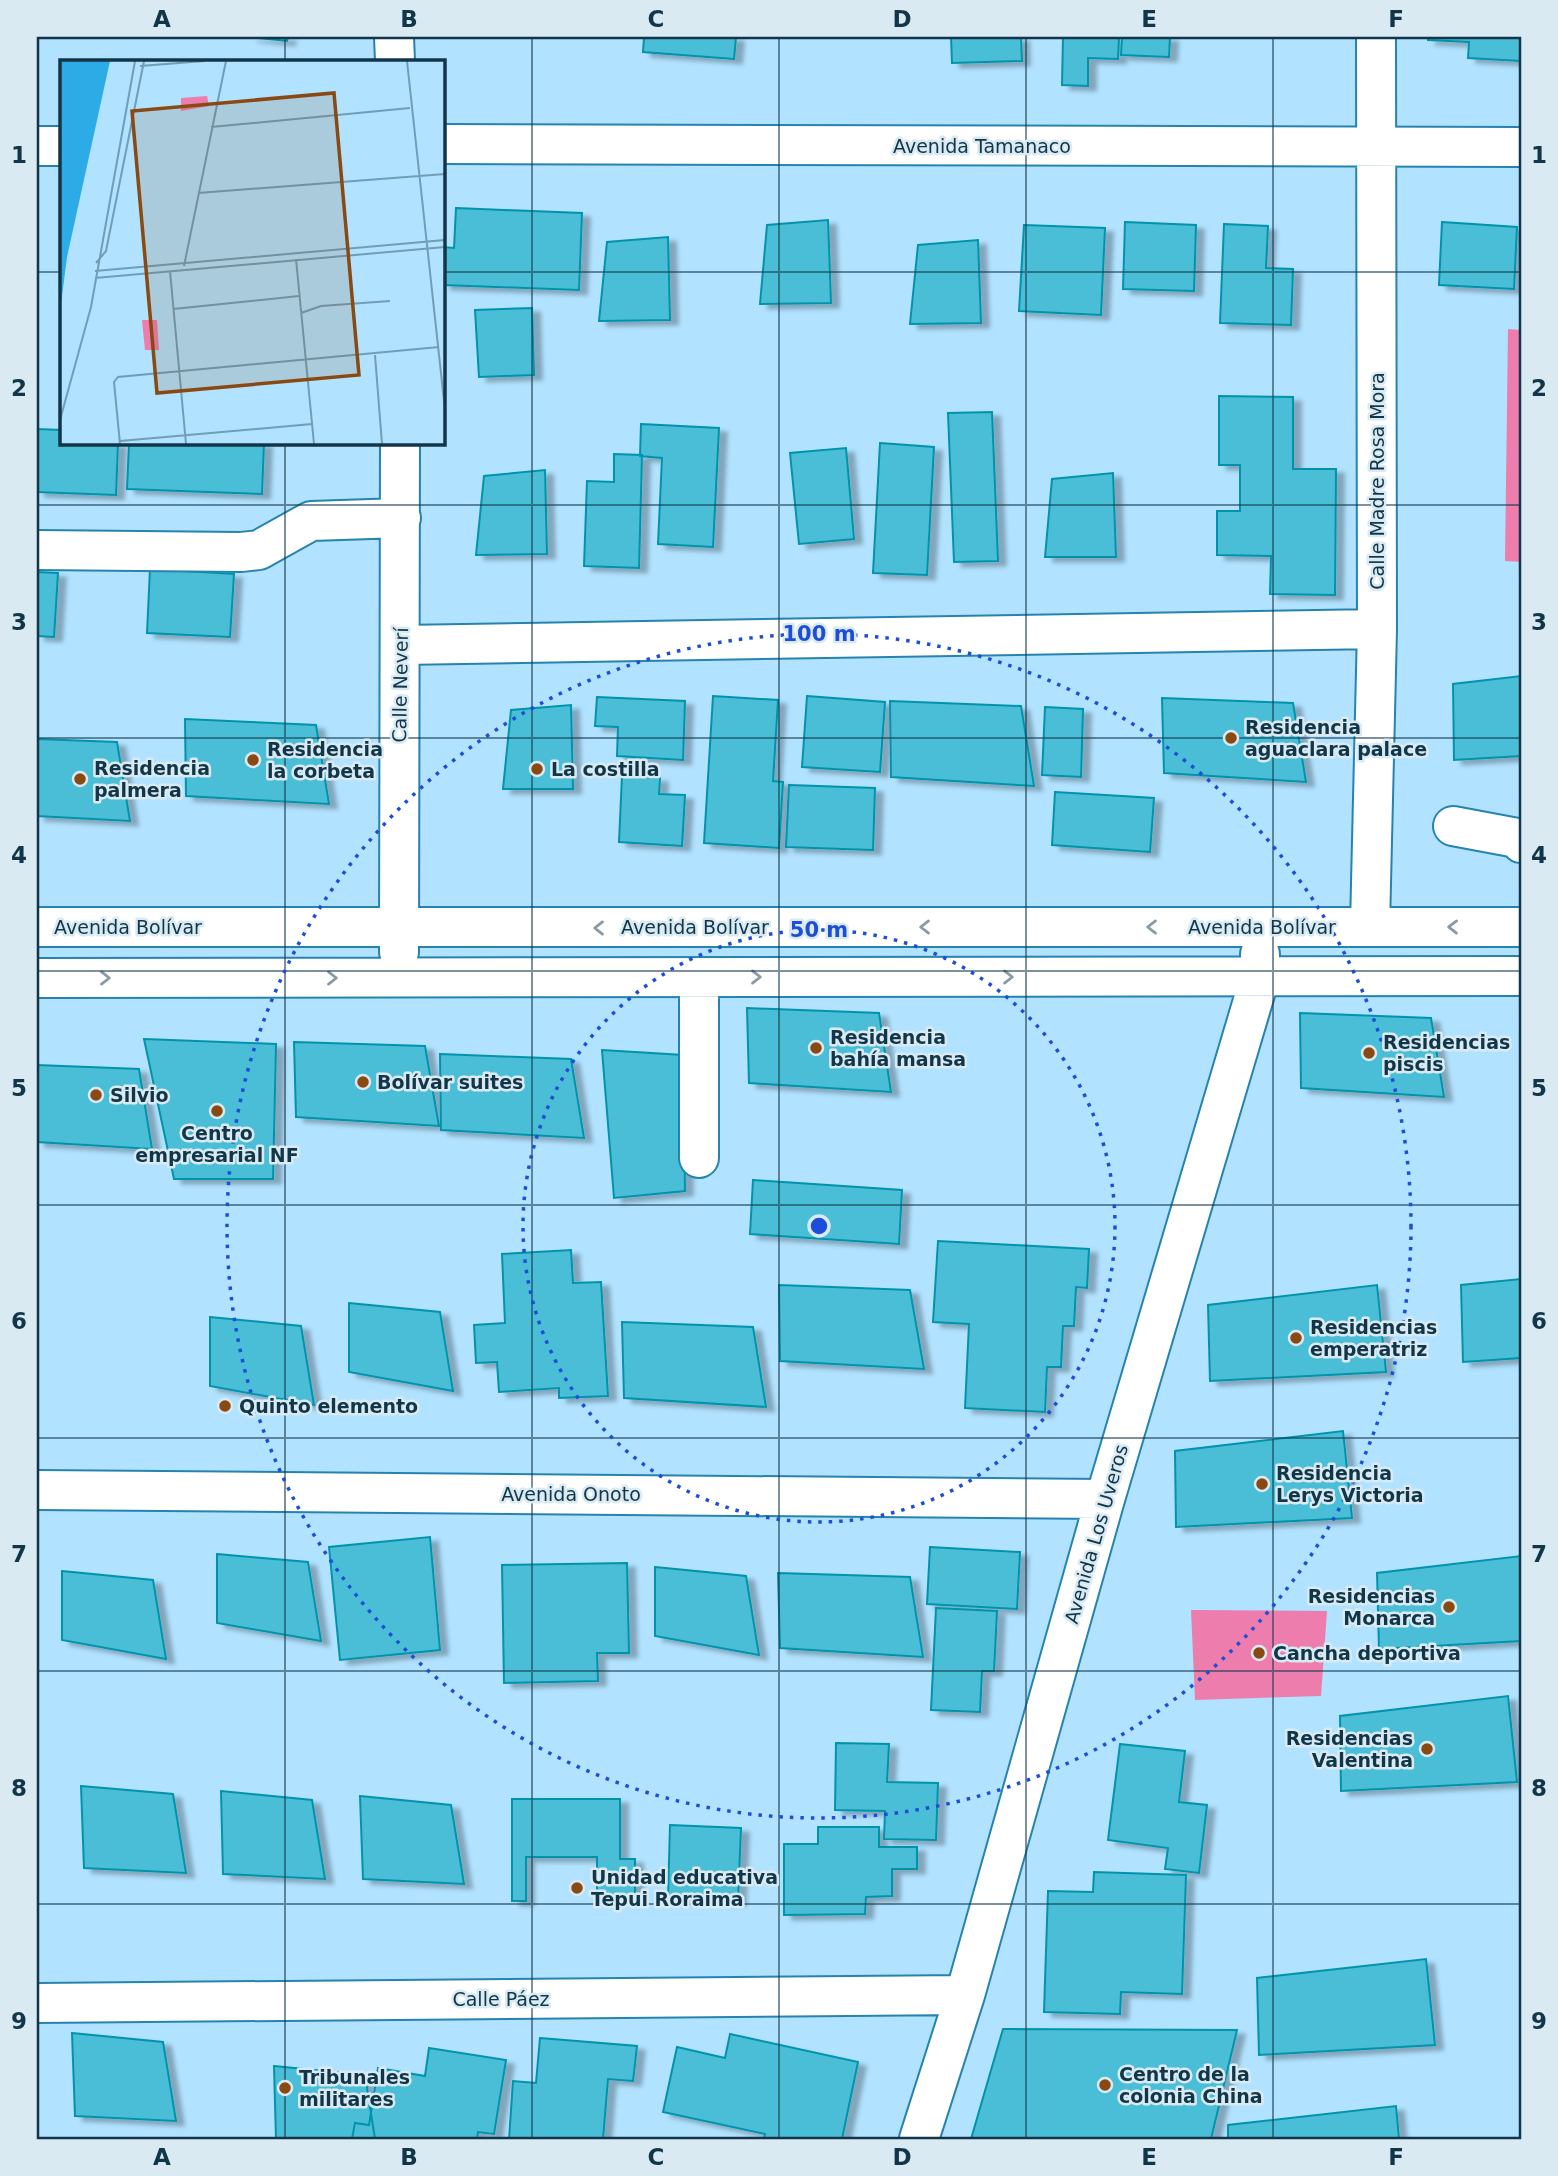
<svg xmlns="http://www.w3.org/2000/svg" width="1558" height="2176" viewBox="0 0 1558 2176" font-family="'DejaVu Sans',sans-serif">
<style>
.green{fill:#ed7dad}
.building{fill:#4bbed7;stroke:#0394ac;stroke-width:2;filter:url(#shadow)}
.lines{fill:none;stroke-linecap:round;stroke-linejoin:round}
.minor-casing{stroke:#2683af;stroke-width:42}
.minor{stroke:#fff;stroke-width:38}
.oneway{stroke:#889aa4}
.grid{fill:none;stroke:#113649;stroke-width:2;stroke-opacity:0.55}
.ring{fill:none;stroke:#1d4ed8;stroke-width:3.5;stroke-dasharray:3.5 7}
.poi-dot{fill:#894913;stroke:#daeaf3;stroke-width:2.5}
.labels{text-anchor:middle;stroke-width:5;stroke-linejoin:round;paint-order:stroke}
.street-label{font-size:19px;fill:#113649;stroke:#daeaf3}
.poi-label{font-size:19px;font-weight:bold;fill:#113649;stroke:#daeaf3;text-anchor:start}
.inset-road{fill:none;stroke:#719db6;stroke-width:2}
.view{fill:#894913;fill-opacity:0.15;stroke:#894913;stroke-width:3.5}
.inset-edge{fill:none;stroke:#113649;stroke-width:3.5}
.centre{fill:#1d4ed8;stroke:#daeaf3;stroke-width:3.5}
.ring-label{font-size:21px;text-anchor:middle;font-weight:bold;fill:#1d4ed8;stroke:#daeaf3;stroke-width:5;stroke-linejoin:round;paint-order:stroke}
.neatline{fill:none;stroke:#113649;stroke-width:2.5}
.grid-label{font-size:23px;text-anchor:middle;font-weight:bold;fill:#113649}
</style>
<defs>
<filter id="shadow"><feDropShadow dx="8" dy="4.5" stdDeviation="2" flood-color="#0004"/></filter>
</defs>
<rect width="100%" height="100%" fill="#b1e2ff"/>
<!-- green -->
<path class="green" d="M 1508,329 L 1521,330 L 1521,562 L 1505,561 Z
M 1191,1610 L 1327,1611 L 1321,1696 L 1195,1700 Z"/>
<!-- building -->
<path class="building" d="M 249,37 L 288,37 L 287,41 Z
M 644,37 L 736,37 L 734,59 L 643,52 Z
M 951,37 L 1021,37 L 1022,61 L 952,63 Z
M 1063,37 L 1119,37 L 1118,59 L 1088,58 L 1088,86 L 1062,85 Z
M 1122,37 L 1170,37 L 1169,57 L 1121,55 Z
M 1428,37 L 1521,37 L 1521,61 L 1468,58 L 1469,42 L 1428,40 Z
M 456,208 L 582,213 L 579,290 L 443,285 L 443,247 L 454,248 Z
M 828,220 L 831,303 L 760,304 L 767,225 Z
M 1125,222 L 1196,225 L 1194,291 L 1123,289 Z
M 1442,222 L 1517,227 L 1514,289 L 1439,285 Z
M 1224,224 L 1268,226 L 1266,268 L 1293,269 L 1291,325 L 1220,323 Z
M 1024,225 L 1105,228 L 1101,315 L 1019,311 Z
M 668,237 L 670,320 L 599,321 L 607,242 Z
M 978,240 L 981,323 L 910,324 L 918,245 Z
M 532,308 L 534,375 L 479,377 L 475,310 Z
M 1219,396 L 1293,397 L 1293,469 L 1336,469 L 1335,595 L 1270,594 L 1271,556 L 1217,555 L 1217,511 L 1240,511 L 1240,465 L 1219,465 Z
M 992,412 L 998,561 L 954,562 L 948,413 Z
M 641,424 L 719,428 L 713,547 L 658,544 L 662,458 L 640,456 Z
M 37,429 L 61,430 L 61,443 L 118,443 L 116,495 L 37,492 Z
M 129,443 L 264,443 L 262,494 L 127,489 Z
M 880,443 L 934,447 L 927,575 L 873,573 Z
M 846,448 L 854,539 L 799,544 L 790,453 Z
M 614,454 L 642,455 L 639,568 L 584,566 L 587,481 L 614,482 Z
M 545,470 L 547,554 L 476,555 L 484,476 Z
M 1113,473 L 1116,557 L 1045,557 L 1052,479 Z
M 150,569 L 234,574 L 230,637 L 147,633 Z
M 37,572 L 58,573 L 54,637 L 37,636 Z
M 1521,676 L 1521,756 L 1454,760 L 1453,684 Z
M 713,696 L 778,700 L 773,781 L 783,782 L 779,848 L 704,843 Z
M 807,696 L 885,702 L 880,772 L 802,767 Z
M 597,697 L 685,701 L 683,760 L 617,756 L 618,727 L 595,726 Z
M 1162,698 L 1293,703 L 1306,782 L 1164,773 Z
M 890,701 L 1021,706 L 1034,786 L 891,777 Z
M 571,705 L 573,789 L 503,789 L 511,710 Z
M 1045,707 L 1083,709 L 1081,777 L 1042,775 Z
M 185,719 L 316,725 L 329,804 L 186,796 Z
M 37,739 L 117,742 L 130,821 L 37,816 Z
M 622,776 L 660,778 L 659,794 L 685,795 L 682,846 L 619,842 Z
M 789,785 L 875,788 L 873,850 L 786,847 Z
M 1055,792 L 1154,798 L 1150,852 L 1052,845 Z
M 747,1008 L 879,1013 L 891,1092 L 749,1083 Z
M 1300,1013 L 1431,1018 L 1444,1097 L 1301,1088 Z
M 144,1039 L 276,1044 L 273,1179 L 174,1179 Z
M 294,1042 L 425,1046 L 439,1126 L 296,1117 Z
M 602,1050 L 683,1055 L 685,1191 L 614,1198 Z
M 440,1054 L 571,1059 L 584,1138 L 441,1130 Z
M 37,1065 L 139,1069 L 152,1149 L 37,1142 Z
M 753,1180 L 902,1190 L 899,1244 L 750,1234 Z
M 938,1241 L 1089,1249 L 1087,1288 L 1076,1287 L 1074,1326 L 1063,1326 L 1061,1367 L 1047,1367 L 1045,1412 L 965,1408 L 969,1324 L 933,1322 Z
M 571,1250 L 573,1283 L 601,1282 L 608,1396 L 559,1398 L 559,1388 L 499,1392 L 497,1362 L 476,1363 L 474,1325 L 505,1323 L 502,1254 Z
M 1521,1279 L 1521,1358 L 1463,1362 L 1461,1285 Z
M 779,1285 L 910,1290 L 924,1369 L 780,1361 Z
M 1377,1285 L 1386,1372 L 1210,1381 L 1208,1305 Z
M 349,1303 L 440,1312 L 453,1391 L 349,1372 Z
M 210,1317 L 301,1326 L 314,1405 L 210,1386 Z
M 622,1322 L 753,1327 L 766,1407 L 624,1398 Z
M 1343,1431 L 1352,1518 L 1176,1527 L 1175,1451 Z
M 430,1537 L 440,1650 L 340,1660 L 329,1547 Z
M 930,1547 L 1020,1552 L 1017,1609 L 927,1604 Z
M 217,1554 L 308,1562 L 321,1641 L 217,1623 Z
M 1521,1556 L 1521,1641 L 1379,1649 L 1377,1573 Z
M 627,1563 L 629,1653 L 597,1653 L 598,1681 L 504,1683 L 502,1565 Z
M 655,1567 L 746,1576 L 759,1655 L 655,1636 Z
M 62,1571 L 153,1580 L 166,1659 L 62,1640 Z
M 778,1573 L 910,1577 L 923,1657 L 780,1648 Z
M 936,1608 L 997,1611 L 994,1671 L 982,1671 L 980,1712 L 931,1710 Z
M 1508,1696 L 1517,1782 L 1341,1791 L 1340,1716 Z
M 836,1743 L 889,1744 L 887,1782 L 938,1783 L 936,1840 L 884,1839 L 885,1811 L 835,1810 Z
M 1120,1744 L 1185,1751 L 1179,1802 L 1207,1805 L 1199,1873 L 1165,1869 L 1168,1848 L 1108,1840 Z
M 81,1786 L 173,1794 L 186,1873 L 84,1868 Z
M 221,1791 L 312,1800 L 325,1879 L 223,1874 Z
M 360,1796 L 451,1805 L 464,1884 L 363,1879 Z
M 512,1799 L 620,1799 L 620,1859 L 635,1859 L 635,1898 L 597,1898 L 597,1857 L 526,1857 L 526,1901 L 512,1901 Z
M 670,1825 L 741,1828 L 738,1901 L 668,1898 Z
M 818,1827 L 879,1827 L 879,1847 L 917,1847 L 917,1869 L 892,1869 L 892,1896 L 866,1897 L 865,1914 L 784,1915 L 784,1844 L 818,1844 Z
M 1094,1872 L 1186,1875 L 1182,1994 L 1121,1992 L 1120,2014 L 1044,2012 L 1048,1891 L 1093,1892 Z
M 1426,1959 L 1435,2045 L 1259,2055 L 1257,1978 Z
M 1003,2029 L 1237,2030 L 1211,2139 L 971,2139 Z
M 72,2033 L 163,2042 L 176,2121 L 75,2116 Z
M 730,2034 L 858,2062 L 842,2139 L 764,2139 L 765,2134 L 663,2112 L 677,2047 L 725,2058 Z
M 540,2038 L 637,2046 L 633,2081 L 608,2079 L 603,2139 L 509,2139 L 513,2081 L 536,2083 Z
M 429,2048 L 506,2060 L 494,2134 L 478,2132 L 477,2139 L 352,2139 L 355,2123 L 369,2125 L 378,2068 L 425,2076 Z
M 274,2066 L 365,2075 L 375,2139 L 276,2139 Z
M 1396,2106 L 1399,2139 L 1228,2139 L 1228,2125 Z"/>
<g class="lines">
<defs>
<path id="minor" d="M 394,37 L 395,61
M 443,144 L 1521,147
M 37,146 L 61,146
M 37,550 L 241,552 L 259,550 L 311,521 L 401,518
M 401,645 L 1377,629
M 1453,826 L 1517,838 L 1521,843
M 1370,926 L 1377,629 L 1376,37
M 37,927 L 1521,927
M 399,952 L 400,443
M 699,977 L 699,1158
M 37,978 L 1521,976
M 37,1490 L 1105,1499
M 37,2003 L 965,1995
M 919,2139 L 965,1995 L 1105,1499 L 1260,977 L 1260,954"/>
</defs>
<!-- minor casing -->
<use href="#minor" class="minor-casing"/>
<!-- minor -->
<use href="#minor" class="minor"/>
</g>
<!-- one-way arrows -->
<defs><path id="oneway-chevron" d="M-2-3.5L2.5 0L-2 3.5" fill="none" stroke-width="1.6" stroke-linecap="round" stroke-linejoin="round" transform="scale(1.75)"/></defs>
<g class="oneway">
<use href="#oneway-chevron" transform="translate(925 927) rotate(180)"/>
<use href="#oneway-chevron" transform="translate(1152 927) rotate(180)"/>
<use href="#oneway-chevron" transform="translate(1453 927) rotate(-179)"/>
<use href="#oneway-chevron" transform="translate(599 928) rotate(180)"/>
<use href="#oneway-chevron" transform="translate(756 977)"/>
<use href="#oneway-chevron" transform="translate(1008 977)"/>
<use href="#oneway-chevron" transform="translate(105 978)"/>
<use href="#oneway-chevron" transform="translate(332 978)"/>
</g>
<!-- grid -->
<path class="grid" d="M 285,37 L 285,61M 532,37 L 532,2139M 779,37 L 779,2139M 1026,37 L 1026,2139M 1273,37 L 1273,2139M 37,272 L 61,272M 443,272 L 1521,272M 285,443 L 285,2139M 37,505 L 1521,505M 37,738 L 1521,738M 37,971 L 1521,971M 37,1205 L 1521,1205M 37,1438 L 1521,1438M 37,1671 L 1521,1671M 37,1904 L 1521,1904"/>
<!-- distance rings -->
<g class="ring">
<circle cx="819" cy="1226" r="296"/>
<circle cx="819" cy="1226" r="592"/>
</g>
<!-- markers -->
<g class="poi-dot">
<circle cx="1231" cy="738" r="7"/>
<circle cx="253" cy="760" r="7"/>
<circle cx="537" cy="769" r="7"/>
<circle cx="80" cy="779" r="7"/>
<circle cx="816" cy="1048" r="7"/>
<circle cx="1369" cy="1053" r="7"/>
<circle cx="363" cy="1082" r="7"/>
<circle cx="96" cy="1095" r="7"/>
<circle cx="217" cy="1111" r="7"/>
<circle cx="1296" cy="1338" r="7"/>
<circle cx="225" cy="1406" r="7"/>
<circle cx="1262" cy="1484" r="7"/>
<circle cx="1449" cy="1607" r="7"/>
<circle cx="1259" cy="1653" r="7"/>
<circle cx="1427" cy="1749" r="7"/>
<circle cx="577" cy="1888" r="7"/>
<circle cx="1105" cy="2085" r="7"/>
<circle cx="285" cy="2088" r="7"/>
</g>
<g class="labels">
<!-- street labels -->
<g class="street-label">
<text x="982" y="153">Avenida Tamanaco</text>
<text transform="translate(1377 481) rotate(-90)" y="7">Calle Madre Rosa Mora</text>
<text transform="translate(400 685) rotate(-89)" y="7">Calle Neverí</text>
<text x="128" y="934">Avenida Bolívar</text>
<text x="695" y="934">Avenida Bolívar</text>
<text x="1262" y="934">Avenida Bolívar</text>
<text x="571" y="1501">Avenida Onoto</text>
<text transform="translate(1096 1534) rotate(-74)" y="7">Avenida Los Uveros</text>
<text x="501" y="2006">Calle Páez</text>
</g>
<!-- poi labels -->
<g class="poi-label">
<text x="1245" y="734">Residencia<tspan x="1245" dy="22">aguaclara palace</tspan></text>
<text x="267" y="756">Residencia<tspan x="267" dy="22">la corbeta</tspan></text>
<text x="94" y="775">Residencia<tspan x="94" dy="22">palmera</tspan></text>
<text x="551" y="776">La costilla</text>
<text x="830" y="1044">Residencia<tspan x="830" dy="22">bahía mansa</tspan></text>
<text x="1383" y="1049">Residencias<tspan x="1383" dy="22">piscis</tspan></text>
<text x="377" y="1089">Bolívar suites</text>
<text x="110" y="1102">Silvio</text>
<text x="217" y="1140" text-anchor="middle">Centro<tspan x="217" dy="22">empresarial NF</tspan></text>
<text x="1310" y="1334">Residencias<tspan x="1310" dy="22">emperatriz</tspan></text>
<text x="239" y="1413">Quinto elemento</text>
<text x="1276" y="1480">Residencia<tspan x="1276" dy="22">Lerys Victoria</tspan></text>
<text x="1435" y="1603" text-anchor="end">Residencias<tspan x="1435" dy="22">Monarca</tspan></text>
<text x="1273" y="1660">Cancha deportiva</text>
<text x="1413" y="1745" text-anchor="end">Residencias<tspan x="1413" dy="22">Valentina</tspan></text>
<text x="591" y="1884">Unidad educativa<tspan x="591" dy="22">Tepui Roraima</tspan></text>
<text x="1119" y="2081">Centro de la<tspan x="1119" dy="22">colonia China</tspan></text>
<text x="299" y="2084">Tribunales<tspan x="299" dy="22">militares</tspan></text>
</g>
</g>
<!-- overview -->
<g transform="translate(60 60)">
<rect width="385" height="385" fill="#b1e2ff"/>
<path d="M 147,36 L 149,46 L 121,51 L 121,38 ZM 82,260 L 97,260 L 99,290 L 85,290 Z" fill="#ed7dad"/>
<path d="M 0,1 L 50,1 L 7,197 L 0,252 Z" fill="#2dabe6"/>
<path class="inset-road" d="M 347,1 L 385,350M 80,6 L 145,1M 151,67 L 350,48M 138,133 L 385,114M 236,199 L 254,384M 36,203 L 46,191 L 84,1M 124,206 L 166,1M 35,211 L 385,180M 110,211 L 126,384M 35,218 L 385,187M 113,249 L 239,236M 241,253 L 261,246 L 330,241M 315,295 L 322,384M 0,360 L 31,247 L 75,1M 60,381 L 252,364M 60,384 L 54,322 L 58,317 L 379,287"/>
<path class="view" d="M 274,33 L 299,315 L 97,333 L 72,51 Z"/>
<rect width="385" height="385" class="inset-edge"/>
</g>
<circle cx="819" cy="1226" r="10" class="centre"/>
<g class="ring-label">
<text x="819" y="641">100 m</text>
<text x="819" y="937">50 m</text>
</g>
<!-- border -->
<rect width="1558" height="2176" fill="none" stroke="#daeaf3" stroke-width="77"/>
<rect x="38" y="38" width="1482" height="2100" class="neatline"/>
<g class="grid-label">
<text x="162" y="27">A</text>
<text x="409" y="27">B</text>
<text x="656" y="27">C</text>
<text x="902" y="27">D</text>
<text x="1149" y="27">E</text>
<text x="1396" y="27">F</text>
<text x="19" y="163">1</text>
<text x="1539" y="163">1</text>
<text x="19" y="396">2</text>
<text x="1539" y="396">2</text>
<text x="19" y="630">3</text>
<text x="1539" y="630">3</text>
<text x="19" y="863">4</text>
<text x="1539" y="863">4</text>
<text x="19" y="1096">5</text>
<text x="1539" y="1096">5</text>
<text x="19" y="1329">6</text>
<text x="1539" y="1329">6</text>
<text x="19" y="1562">7</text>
<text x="1539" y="1562">7</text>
<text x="19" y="1796">8</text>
<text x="1539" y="1796">8</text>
<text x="19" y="2029">9</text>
<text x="1539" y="2029">9</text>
<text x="162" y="2165">A</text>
<text x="409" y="2165">B</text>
<text x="656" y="2165">C</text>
<text x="902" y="2165">D</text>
<text x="1149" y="2165">E</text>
<text x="1396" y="2165">F</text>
</g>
</svg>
